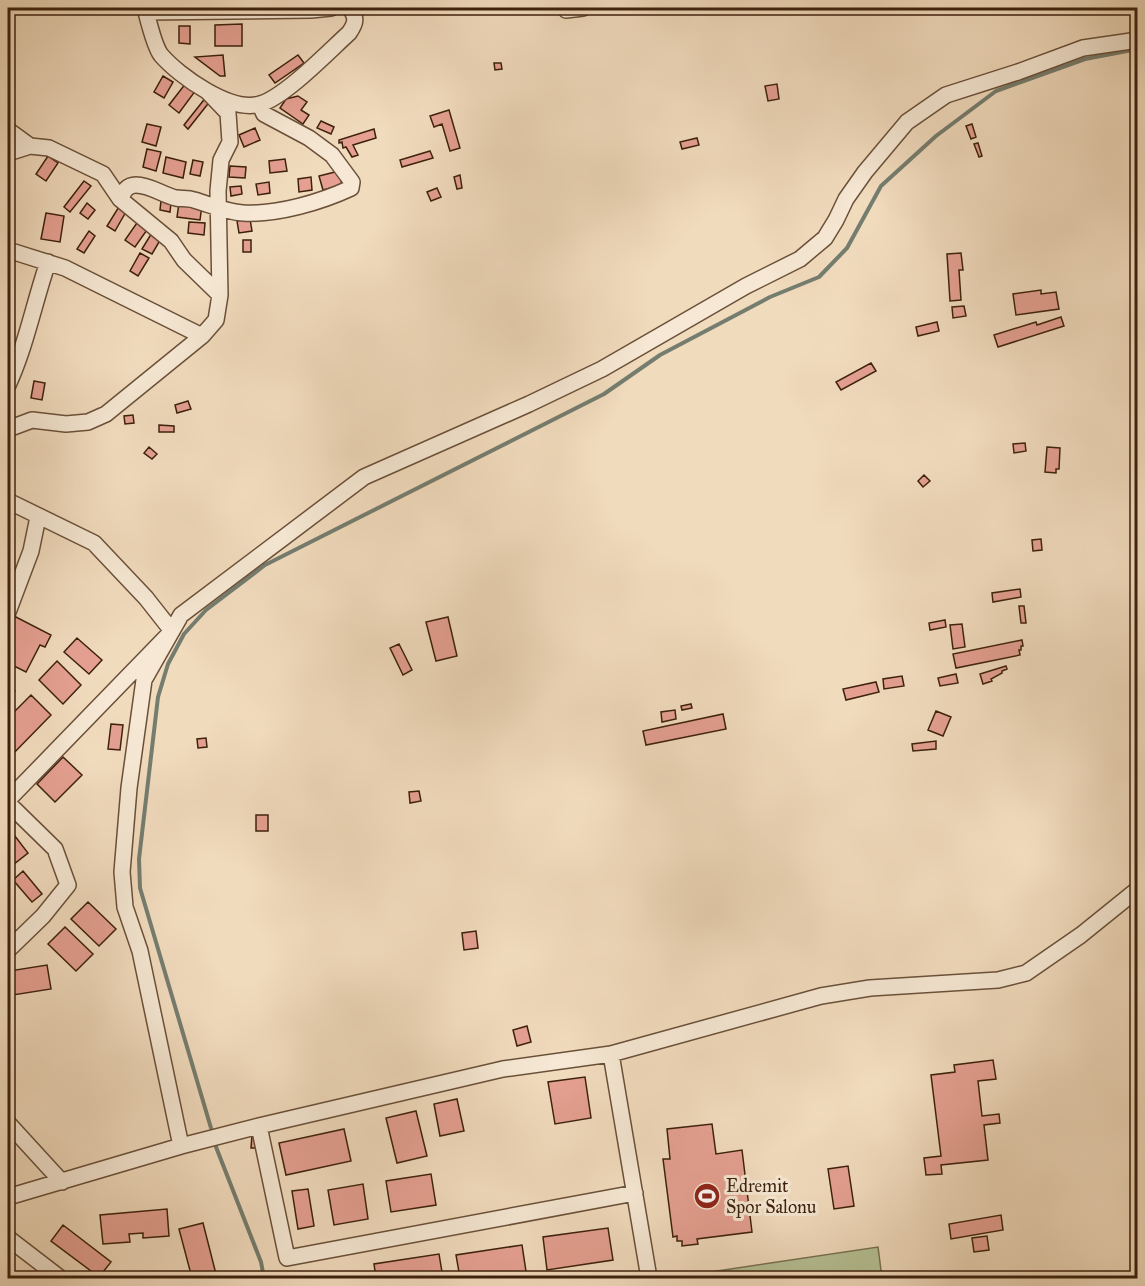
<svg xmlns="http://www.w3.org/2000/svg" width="1145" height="1286" viewBox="0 0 1145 1286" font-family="'IM FELL Great Primer',serif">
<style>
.green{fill:#b5c195;stroke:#797151;stroke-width:1.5}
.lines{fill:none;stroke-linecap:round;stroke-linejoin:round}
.stream{stroke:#757d6f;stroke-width:4}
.building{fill:#e5a091;stroke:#3d210d;stroke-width:1.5}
.minor-casing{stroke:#6a5039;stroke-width:18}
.minor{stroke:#f6e8d4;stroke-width:15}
.labels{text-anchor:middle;stroke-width:6;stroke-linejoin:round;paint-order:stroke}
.poi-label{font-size:18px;fill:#3d210d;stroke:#f6e8d4;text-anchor:start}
</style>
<rect width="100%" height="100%" fill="#f1dbbd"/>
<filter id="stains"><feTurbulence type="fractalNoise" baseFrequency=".00333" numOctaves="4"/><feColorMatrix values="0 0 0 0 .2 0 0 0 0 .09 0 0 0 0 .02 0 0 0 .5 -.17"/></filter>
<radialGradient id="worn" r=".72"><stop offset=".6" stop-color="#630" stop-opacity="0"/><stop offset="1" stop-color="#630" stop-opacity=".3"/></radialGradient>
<!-- green -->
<path class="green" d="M 878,1247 L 882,1278 L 697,1278 L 697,1274 Z"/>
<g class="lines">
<!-- stream -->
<path class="stream" d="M 211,1128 L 140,888 L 139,859 L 158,697 L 168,664 L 184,634 L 206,610 L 265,565 L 604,394 L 660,355 L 770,297 L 819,277 L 847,248 L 881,186 L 936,136 L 996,91 L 1085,59 L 1127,51 L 1138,50
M 216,1147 L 261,1262 L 264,1278"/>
</g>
<!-- building -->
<path class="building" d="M 242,24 L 242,46 L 215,46 L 215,25 Z
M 179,26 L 190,26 L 190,44 L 179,43 Z
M 223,55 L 225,76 L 220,76 L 195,57 Z
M 298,55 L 304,63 L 275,83 L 269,75 Z
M 494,63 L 501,63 L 502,69 L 495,70 Z
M 163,76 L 173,82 L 164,98 L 154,92 Z
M 186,83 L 196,90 L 179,113 L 169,105 Z
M 777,84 L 779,99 L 768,101 L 765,86 Z
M 207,96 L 211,100 L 188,129 L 184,125 Z
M 298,96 L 307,102 L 301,110 L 309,115 L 303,124 L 280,108 L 286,99 Z
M 449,110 L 460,148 L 450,151 L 442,124 L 434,127 L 430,116 Z
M 321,121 L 334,127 L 331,134 L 317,128 Z
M 147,124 L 161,127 L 156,146 L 142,142 Z
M 972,124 L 976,137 L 971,139 L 966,126 Z
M 255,128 L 260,140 L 244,147 L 239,135 Z
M 374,129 L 376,138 L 353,145 L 358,155 L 352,157 L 346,147 L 343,148 L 342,142 L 339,143 L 339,140 Z
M 697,138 L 699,145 L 682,149 L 680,142 Z
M 978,143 L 982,156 L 979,157 L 974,144 Z
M 147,149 L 161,152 L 156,171 L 143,167 Z
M 430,151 L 433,158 L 402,167 L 400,160 Z
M 48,156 L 58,163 L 46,181 L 36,174 Z
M 166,157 L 186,162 L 183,178 L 163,173 Z
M 285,159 L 287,171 L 270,173 L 269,161 Z
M 193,160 L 203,162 L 200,176 L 190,174 Z
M 230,166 L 246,167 L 245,178 L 229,177 Z
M 339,171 L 342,185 L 323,190 L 319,176 Z
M 460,175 L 462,188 L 457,189 L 454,177 Z
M 311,177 L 312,190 L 299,192 L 298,179 Z
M 84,181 L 91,186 L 70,212 L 64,207 Z
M 269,182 L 270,193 L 258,195 L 256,184 Z
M 241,186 L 242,194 L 231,196 L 230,187 Z
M 437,188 L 441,197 L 431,201 L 427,192 Z
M 161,201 L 171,203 L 170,212 L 160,210 Z
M 87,203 L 95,210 L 88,219 L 80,213 Z
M 179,203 L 202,205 L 200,220 L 177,217 Z
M 120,205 L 127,210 L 115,231 L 107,226 Z
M 46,213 L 64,216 L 60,242 L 41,239 Z
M 250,219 L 252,231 L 239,233 L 237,221 Z
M 139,220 L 149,227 L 135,247 L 125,240 Z
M 189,222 L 205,223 L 204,235 L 188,233 Z
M 89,231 L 95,236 L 84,253 L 77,249 Z
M 153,231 L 162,237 L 152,254 L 142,249 Z
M 243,240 L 251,240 L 251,252 L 243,252 Z
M 140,253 L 149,258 L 138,276 L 130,271 Z
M 961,253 L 963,270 L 959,270 L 961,300 L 950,301 L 947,254 Z
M 1041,290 L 1041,294 L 1056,292 L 1059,309 L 1016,315 L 1013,294 Z
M 964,306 L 966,316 L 953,318 L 952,307 Z
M 1061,317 L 1064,326 L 998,347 L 994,335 L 1036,322 L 1037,325 Z
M 937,322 L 939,331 L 918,336 L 916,327 Z
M 871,363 L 876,371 L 841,390 L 836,382 Z
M 34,381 L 45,383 L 42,400 L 31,398 Z
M 188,401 L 191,409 L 177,413 L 175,405 Z
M 133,415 L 134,423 L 125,424 L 124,416 Z
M 159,425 L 174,426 L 174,432 L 159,432 Z
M 1025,443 L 1026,451 L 1014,453 L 1013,444 Z
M 149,447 L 157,454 L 152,459 L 144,453 Z
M 1047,447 L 1060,448 L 1059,469 L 1056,469 L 1056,473 L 1045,472 Z
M 924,475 L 930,481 L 923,487 L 918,481 Z
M 1041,539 L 1042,550 L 1033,551 L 1032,540 Z
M 1020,589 L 1021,597 L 993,602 L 992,593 Z
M 1019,606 L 1024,606 L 1026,623 L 1021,623 Z
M 14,616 L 51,635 L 45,647 L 40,645 L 26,672 L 8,663 L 8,629 Z
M 448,617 L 457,656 L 436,661 L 426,622 Z
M 945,620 L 946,627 L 930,630 L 929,623 Z
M 962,624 L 965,647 L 953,649 L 950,625 Z
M 77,638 L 102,660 L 89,674 L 64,652 Z
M 1022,640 L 1023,646 L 1021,646 L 1021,650 L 1019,650 L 1020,655 L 956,668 L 953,654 Z
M 399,644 L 412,670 L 403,675 L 390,648 Z
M 57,661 L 81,685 L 63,704 L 39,680 Z
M 1006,666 L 1007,669 L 1002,671 L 1002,673 L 991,679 L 992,681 L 983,684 L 980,674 Z
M 956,674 L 958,683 L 940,686 L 938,678 Z
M 902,676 L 904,686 L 884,689 L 883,679 Z
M 876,682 L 879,692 L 846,700 L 843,689 Z
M 8,684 L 15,691 L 8,700 Z
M 31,695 L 51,715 L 8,759 L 8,718 Z
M 691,704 L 692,708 L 682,710 L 681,706 Z
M 675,710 L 676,719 L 662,722 L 661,712 Z
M 936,711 L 951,717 L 943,736 L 928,730 Z
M 723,714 L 726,729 L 646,745 L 643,731 Z
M 111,724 L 123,725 L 120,750 L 108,749 Z
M 206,738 L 207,747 L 198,748 L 197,739 Z
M 936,741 L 936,749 L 913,751 L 912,744 Z
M 63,757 L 82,775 L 55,802 L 37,784 Z
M 419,791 L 421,801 L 410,803 L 409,792 Z
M 256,815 L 268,815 L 268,831 L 256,831 Z
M 8,827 L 28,853 L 9,868 L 8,867 Z
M 23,871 L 42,894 L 32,902 L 13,880 Z
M 88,902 L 116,929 L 99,946 L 71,919 Z
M 65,927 L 93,954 L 76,971 L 48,944 Z
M 476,931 L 478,948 L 464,950 L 462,933 Z
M 47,965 L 51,989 L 13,995 L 9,971 Z
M 527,1026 L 531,1042 L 517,1046 L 513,1030 Z
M 993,1060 L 996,1079 L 978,1081 L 982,1116 L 999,1114 L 1000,1123 L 984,1125 L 988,1160 L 941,1165 L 942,1174 L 926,1175 L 924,1158 L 941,1156 L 931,1075 L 955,1072 L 954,1065 Z
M 585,1077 L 591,1118 L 555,1124 L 548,1082 Z
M 457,1099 L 464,1131 L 440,1136 L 434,1104 Z
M 416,1111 L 427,1156 L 397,1163 L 386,1118 Z
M 712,1124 L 716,1154 L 742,1150 L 752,1232 L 697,1239 L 698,1244 L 682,1246 L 682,1241 L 677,1241 L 677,1236 L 673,1237 L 663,1159 L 670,1159 L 667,1129 Z
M 344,1129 L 351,1161 L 286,1175 L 279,1143 Z
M 252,1135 L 260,1135 L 259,1148 L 251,1148 Z
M 848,1166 L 854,1206 L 834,1209 L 828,1169 Z
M 431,1174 L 436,1205 L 391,1212 L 386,1181 Z
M 363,1184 L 368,1219 L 334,1225 L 328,1190 Z
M 308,1189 L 314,1226 L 298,1229 L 292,1191 Z
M 167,1209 L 169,1236 L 143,1238 L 143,1233 L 129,1234 L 130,1242 L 103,1244 L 100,1215 Z
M 1001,1215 L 1003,1230 L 951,1239 L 949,1224 Z
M 203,1223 L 217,1278 L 192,1278 L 179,1229 Z
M 63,1225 L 111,1262 L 99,1277 L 51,1241 Z
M 608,1228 L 613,1260 L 547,1270 L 543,1237 Z
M 987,1236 L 989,1250 L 974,1252 L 972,1238 Z
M 522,1245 L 527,1278 L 460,1278 L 456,1255 Z
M 439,1254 L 443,1278 L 376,1278 L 374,1264 Z"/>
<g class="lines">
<defs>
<path id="minor" d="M 145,8 C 148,19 154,46 161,55 C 179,76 231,113 260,104 C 285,97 329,51 349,33 C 356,23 357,18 350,8
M 566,10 L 583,8
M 146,12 L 311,10 L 331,8
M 8,130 L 30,146
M 8,153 L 30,146 L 49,148 L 103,174 L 120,199 L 171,241 L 184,260 L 220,295
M 120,199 C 124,191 127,185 136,185 C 150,185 163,195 176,198 C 182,199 188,198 194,200 C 211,205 226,212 243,213 C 277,215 321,202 351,188 L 352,182 L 332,155 L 309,138 L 264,114 L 260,105
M 8,250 L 65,268 L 202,336
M 8,385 C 26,346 34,303 48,262
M 8,429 L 32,420 L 66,424 L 88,422 L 106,414 L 202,336 L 216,320 L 220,295 L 218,191 L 221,160 L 230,142 L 228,113 L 207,91
M 8,501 L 94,543 L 146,598 L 172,631 L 8,800
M 8,612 L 31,551 L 38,517
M 8,803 L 55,849 L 68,885 L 43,916 L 8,950
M 611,1054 L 649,1278
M 8,1123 L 62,1182
M 259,1126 L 287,1258 L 635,1193
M 181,1146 L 140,951 L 125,907 L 122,872 L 129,788 L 144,680 L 181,615 L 364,477 L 529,404 L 602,369 L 746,286 L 800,259 L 825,238 L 836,220 L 846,199 L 865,172 L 907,122 L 946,95 L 1018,72 L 1083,48 L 1138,40
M 8,1197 L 181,1146 L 259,1126 L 503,1069 L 611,1054 L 821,996 L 870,988 L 998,980 L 1026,973 L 1081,935 L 1138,889
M 8,1238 L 60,1278"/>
</defs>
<!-- minor casing -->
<use href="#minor" class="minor-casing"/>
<!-- minor -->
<use href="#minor" class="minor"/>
</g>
<!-- icons -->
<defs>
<symbol id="stadium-disc" viewBox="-11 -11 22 22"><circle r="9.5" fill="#8f2418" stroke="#f6e8d4"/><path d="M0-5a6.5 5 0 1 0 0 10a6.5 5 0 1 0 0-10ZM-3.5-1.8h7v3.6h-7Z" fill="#fff"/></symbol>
</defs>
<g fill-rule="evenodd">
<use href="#stadium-disc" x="692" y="1181" width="30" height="30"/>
</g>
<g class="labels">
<!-- poi labels -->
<g class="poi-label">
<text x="726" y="1192">Edremit<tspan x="726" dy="21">Spor Salonu</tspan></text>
</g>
</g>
<!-- margin -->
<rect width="1145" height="1286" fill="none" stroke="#f1dbbd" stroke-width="30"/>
<rect x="9" y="9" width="1127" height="1268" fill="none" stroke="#3d210d" stroke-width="3"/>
<rect x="15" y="15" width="1115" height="1256" fill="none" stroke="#3d210d" stroke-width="1.5"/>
<rect width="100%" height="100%" filter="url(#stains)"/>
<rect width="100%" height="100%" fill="url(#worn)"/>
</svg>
